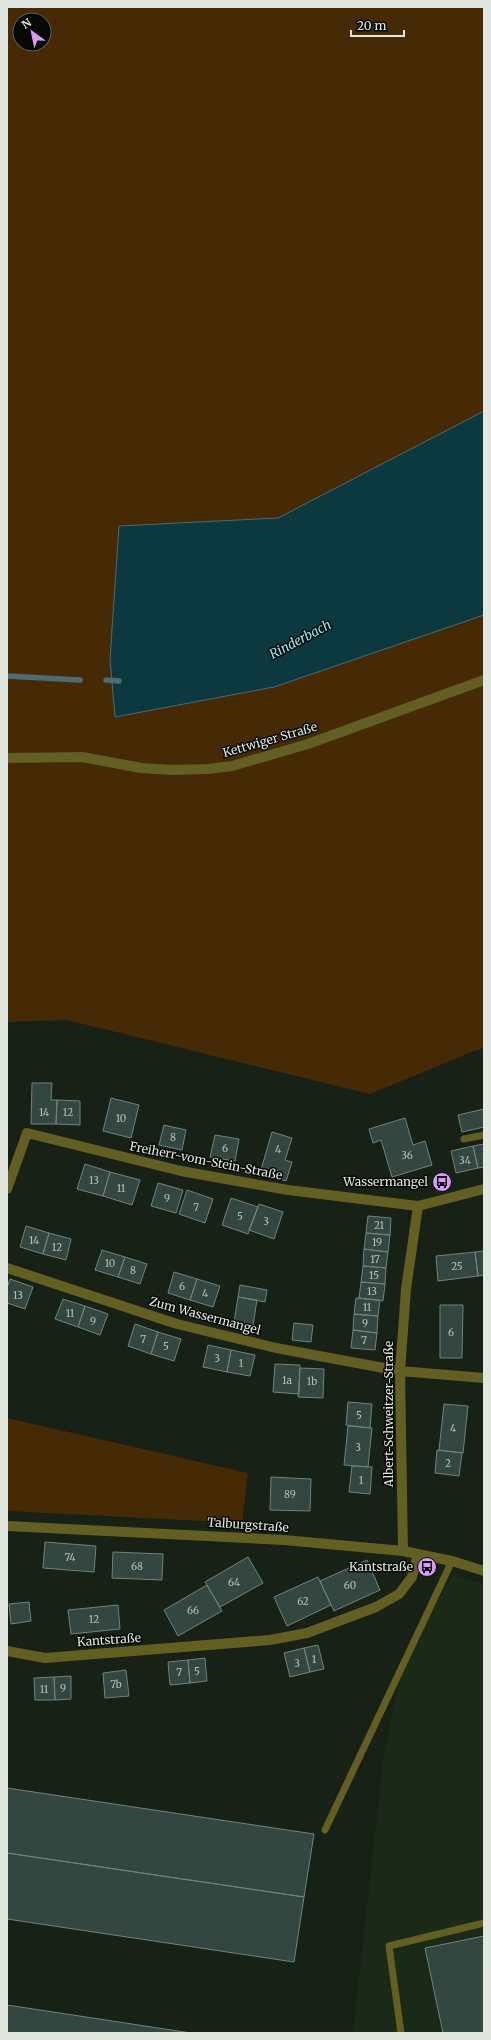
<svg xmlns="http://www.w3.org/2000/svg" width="491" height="2040" viewBox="0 0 491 2040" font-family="Merriweather,serif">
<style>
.built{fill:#1b2918}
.green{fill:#462a05;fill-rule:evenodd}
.water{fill:#0c383f;stroke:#4c6c6f}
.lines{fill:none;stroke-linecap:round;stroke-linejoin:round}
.stream{stroke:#4c6c6f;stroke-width:5.5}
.building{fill:#334640;stroke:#70847d}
.lane{stroke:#635e22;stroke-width:7}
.street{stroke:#635e22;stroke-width:10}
.labels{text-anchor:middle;stroke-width:3;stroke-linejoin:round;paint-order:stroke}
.number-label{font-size:10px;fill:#b6bfb7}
.street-label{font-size:12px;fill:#e1e7df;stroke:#060905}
.poi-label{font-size:12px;fill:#e1e7df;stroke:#060905;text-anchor:end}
.water-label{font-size:13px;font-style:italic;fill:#90ebfa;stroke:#060905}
</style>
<rect width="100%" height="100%" fill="#172115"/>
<!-- built -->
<path class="built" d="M 453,1575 L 484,1585 L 484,2033 L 353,2033 L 383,1762 L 398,1684 L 417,1635 Z"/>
<!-- green -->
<path class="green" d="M 7,7 L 484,7 L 484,411 L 278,518 L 119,526 L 110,659 L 115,717 L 274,687 L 484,615 L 484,1047 L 370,1094 L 67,1020 L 7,1022 ZM 20,20 L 44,20 L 44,44 L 20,44 Z
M 7,1418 L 248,1473 L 242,1523 L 7,1511 Z"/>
<!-- water -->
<path class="water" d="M 484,411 L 484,615 L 274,687 L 115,717 L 110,659 L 119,526 L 278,518 Z"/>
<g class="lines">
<!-- stream -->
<path class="stream" d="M 7,676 L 80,680
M 106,680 L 119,681"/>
</g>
<!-- building -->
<path class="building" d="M 32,1083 L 52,1083 L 51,1100 L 57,1100 L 56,1124 L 31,1124 Z
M 111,1098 L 139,1105 L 131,1138 L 103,1131 Z
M 57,1100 L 80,1101 L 80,1125 L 56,1124 Z
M 484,1109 L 484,1127 L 462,1132 L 458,1115 Z
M 405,1118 L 413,1145 L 425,1141 L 432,1165 L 392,1177 L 381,1140 L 373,1143 L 369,1129 Z
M 164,1125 L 186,1130 L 182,1150 L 159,1145 Z
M 272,1132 L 292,1138 L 285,1160 L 292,1162 L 286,1181 L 260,1173 Z
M 215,1135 L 239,1139 L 235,1161 L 210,1157 Z
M 484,1144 L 484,1167 L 478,1168 L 473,1146 Z
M 473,1146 L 478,1168 L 456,1173 L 451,1151 Z
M 85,1164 L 110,1172 L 103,1196 L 77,1189 Z
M 110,1172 L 140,1180 L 132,1205 L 103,1196 Z
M 158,1183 L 183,1190 L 176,1213 L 151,1206 Z
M 187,1190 L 213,1199 L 205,1223 L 179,1214 Z
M 231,1198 L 258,1207 L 248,1234 L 222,1225 Z
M 259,1204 L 283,1212 L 274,1239 L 249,1230 Z
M 368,1216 L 391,1218 L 390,1235 L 366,1233 Z
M 26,1226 L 49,1233 L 43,1254 L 20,1247 Z
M 49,1233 L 71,1239 L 66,1260 L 43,1254 Z
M 366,1233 L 390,1235 L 388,1252 L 364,1249 Z
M 364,1249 L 388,1252 L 386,1268 L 363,1266 Z
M 102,1250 L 125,1257 L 118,1277 L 95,1270 Z
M 484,1251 L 484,1275 L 478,1276 L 475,1252 Z
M 475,1252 L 478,1276 L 438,1281 L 436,1256 Z
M 125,1257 L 147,1264 L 140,1284 L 118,1277 Z
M 363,1266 L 386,1268 L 385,1284 L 361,1282 Z
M 174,1272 L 197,1279 L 190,1300 L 168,1293 Z
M 10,1279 L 33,1287 L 25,1309 L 7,1303 L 7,1288 Z
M 197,1279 L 220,1286 L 213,1307 L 190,1300 Z
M 361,1282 L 385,1284 L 383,1301 L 359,1298 Z
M 240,1285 L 267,1290 L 265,1302 L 238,1297 Z
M 238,1297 L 257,1300 L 253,1325 L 234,1322 Z
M 356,1298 L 380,1300 L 378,1316 L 354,1314 Z
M 63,1299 L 85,1306 L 78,1327 L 55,1319 Z
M 440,1305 L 463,1305 L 462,1358 L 440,1358 Z
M 85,1306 L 108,1314 L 100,1335 L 78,1327 Z
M 354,1314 L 378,1316 L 377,1333 L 353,1330 Z
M 294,1323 L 313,1325 L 311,1342 L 292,1340 Z
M 135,1324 L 158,1332 L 151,1354 L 128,1346 Z
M 353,1330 L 377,1333 L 375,1350 L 351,1348 Z
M 158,1332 L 181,1339 L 174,1361 L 151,1354 Z
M 208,1345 L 231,1350 L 227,1372 L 203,1367 Z
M 231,1350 L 255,1355 L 250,1376 L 227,1372 Z
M 275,1364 L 300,1365 L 299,1394 L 273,1392 Z
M 300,1368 L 324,1369 L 323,1398 L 298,1397 Z
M 348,1402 L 372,1404 L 370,1428 L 346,1425 Z
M 444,1404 L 468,1406 L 463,1453 L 439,1450 Z
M 348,1426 L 372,1428 L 368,1467 L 344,1465 Z
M 437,1450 L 462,1453 L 459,1476 L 435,1473 Z
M 352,1466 L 372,1467 L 370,1494 L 349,1492 Z
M 271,1477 L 311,1479 L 310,1511 L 270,1510 Z
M 45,1542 L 96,1546 L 94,1572 L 43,1568 Z
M 113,1552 L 163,1554 L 162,1580 L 112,1578 Z
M 248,1557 L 263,1583 L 220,1607 L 205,1582 Z
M 367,1560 L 380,1590 L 334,1611 L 320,1581 Z
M 318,1577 L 331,1605 L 287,1626 L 274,1597 Z
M 207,1585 L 222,1611 L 178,1636 L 164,1610 Z
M 29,1602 L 31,1621 L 11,1624 L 9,1604 Z
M 118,1605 L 120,1629 L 71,1634 L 68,1610 Z
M 318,1645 L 324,1669 L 310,1672 L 304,1648 Z
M 304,1648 L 310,1672 L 290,1677 L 284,1653 Z
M 205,1658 L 207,1681 L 190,1683 L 188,1660 Z
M 188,1660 L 190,1683 L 170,1685 L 168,1662 Z
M 126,1670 L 129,1696 L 105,1698 L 103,1673 Z
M 71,1676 L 71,1699 L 55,1700 L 54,1677 Z
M 54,1677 L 55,1700 L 35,1700 L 34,1678 Z
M 7,1788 L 314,1834 L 304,1897 L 7,1853 Z
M 7,1853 L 304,1897 L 294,1962 L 7,1919 Z
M 484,1936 L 484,2033 L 443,2033 L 425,1948 Z
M 7,2005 L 191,2033 L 7,2033 Z"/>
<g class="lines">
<!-- lane -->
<path class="lane" d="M 464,1139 L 484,1135
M 325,1830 L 452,1561
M 401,2033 L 389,1946 L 484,1923"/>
<!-- street -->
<path class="street" d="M 7,758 L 82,757 L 141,768 L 172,770 L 208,769 L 232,766 L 308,744 L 484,680
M 7,1189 L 27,1133 L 181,1171 L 288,1190 L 418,1206 L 484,1189
M 7,1268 L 177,1324 L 276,1348 L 400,1371 L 484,1378
M 7,1526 L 284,1540 L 403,1551 L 452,1561 L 484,1571
M 403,1551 L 400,1371 L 406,1289 L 418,1206
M 7,1651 L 45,1658 L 270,1640 L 307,1633 L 376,1607 L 399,1594 L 412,1577 L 418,1554"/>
</g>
<!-- icons -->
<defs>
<symbol id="bus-disc" viewBox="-11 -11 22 22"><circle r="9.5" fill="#d89af8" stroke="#060905"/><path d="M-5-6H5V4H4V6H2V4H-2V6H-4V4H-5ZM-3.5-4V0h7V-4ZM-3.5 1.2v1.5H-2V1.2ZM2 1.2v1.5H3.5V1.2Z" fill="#111"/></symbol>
</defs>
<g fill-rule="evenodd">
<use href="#bus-disc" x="431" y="1171" width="22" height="22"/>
<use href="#bus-disc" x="416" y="1556" width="22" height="22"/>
</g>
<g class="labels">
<!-- number labels -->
<g class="number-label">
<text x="44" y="1116">14</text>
<text x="68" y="1116">12</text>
<text x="121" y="1122">10</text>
<text x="173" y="1141">8</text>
<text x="225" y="1152">6</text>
<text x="278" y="1153">4</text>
<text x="407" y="1159">36</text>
<text x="465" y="1164">34</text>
<text x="94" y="1184">13</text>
<text x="121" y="1192">11</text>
<text x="167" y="1202">9</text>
<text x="196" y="1211">7</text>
<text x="240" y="1220">5</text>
<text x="266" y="1225">3</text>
<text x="379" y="1229">21</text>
<text x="34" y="1244">14</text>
<text x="377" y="1246">19</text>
<text x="57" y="1251">12</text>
<text x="375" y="1263">17</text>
<text x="110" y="1267">10</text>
<text x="457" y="1270">25</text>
<text x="133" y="1274">8</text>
<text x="374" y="1279">15</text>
<text x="182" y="1290">6</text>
<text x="372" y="1295">13</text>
<text x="205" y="1297">4</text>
<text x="18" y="1299">13</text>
<text x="367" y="1311">11</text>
<text x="70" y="1317">11</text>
<text x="93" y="1325">9</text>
<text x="365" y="1327">9</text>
<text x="451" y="1336">6</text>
<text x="143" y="1343">7</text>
<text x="364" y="1344">7</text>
<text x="166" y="1350">5</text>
<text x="217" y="1362">3</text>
<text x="241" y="1367">1</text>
<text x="287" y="1384">1a</text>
<text x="312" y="1385">1b</text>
<text x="359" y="1419">5</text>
<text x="453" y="1432">4</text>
<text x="358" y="1451">3</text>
<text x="448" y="1467">2</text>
<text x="361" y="1484">1</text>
<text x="290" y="1498">89</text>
<text x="70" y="1561">74</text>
<text x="137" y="1570">68</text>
<text x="234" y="1586">64</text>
<text x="350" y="1589">60</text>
<text x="303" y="1605">62</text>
<text x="193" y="1614">66</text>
<text x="94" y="1623">12</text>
<text x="314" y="1663">1</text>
<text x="297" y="1667">3</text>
<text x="197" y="1675">5</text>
<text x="179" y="1676">7</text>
<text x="116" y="1688">7b</text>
<text x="63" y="1692">9</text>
<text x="44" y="1693">11</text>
</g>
<!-- street labels -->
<g class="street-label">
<text transform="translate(270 740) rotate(-16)" y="4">Kettwiger Straße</text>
<text transform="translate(206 1161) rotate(11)" y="4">Freiherr-vom-Stein-Straße</text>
<text transform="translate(205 1316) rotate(15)" y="4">Zum Wassermangel</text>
<text transform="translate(389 1414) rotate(-90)" y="4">Albert-Schweitzer-Straße</text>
<text transform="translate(248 1525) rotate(4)" y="4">Talburgstraße</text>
<text transform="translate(109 1640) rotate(-4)" y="4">Kantstraße</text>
</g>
<!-- poi labels -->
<g class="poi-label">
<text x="428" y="1186">Wassermangel</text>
<text x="413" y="1571">Kantstraße</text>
</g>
<!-- water labels -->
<g class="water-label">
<text transform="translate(300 639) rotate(-28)" y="5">Rinderbach</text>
</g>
</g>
<!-- border -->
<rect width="491" height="2040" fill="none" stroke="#e1e7df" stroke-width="16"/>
<!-- north arrow -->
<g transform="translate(32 32) rotate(327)"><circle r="19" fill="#060905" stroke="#5e625c"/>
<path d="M0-3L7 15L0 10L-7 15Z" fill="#d89af8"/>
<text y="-6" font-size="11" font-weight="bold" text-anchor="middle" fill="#e1e7df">N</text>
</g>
<!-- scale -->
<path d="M351 30v6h53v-6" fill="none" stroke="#e1e7df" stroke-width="2"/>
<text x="357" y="30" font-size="12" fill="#e1e7df" stroke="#060905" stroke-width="3" paint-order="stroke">20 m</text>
</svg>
